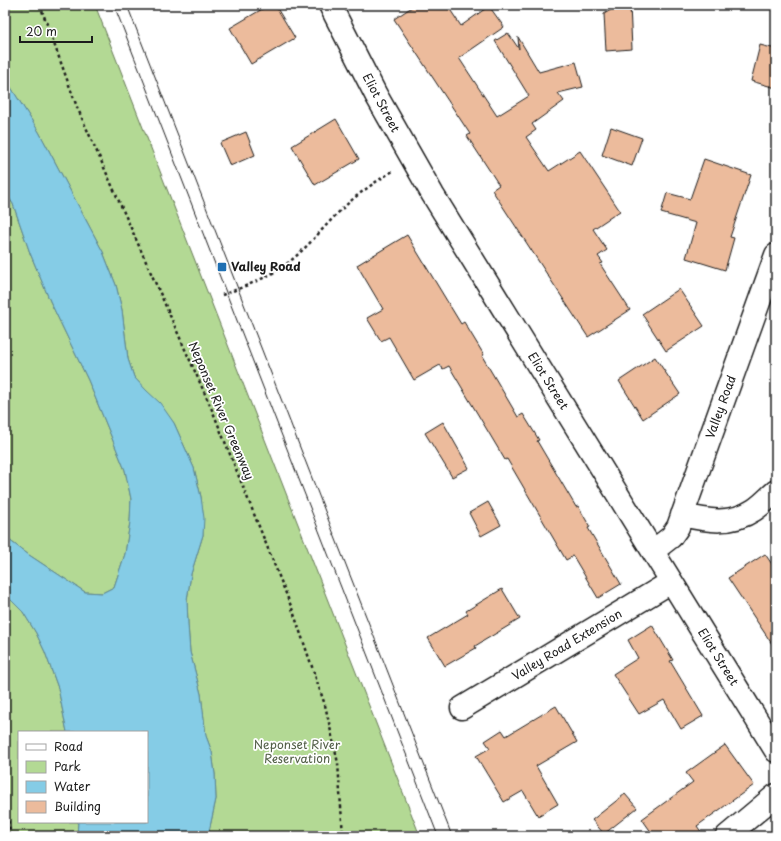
<svg xmlns="http://www.w3.org/2000/svg" width="781" height="841" viewBox="0 0 781 841" font-family="'Playpen Sans',sans-serif">
<style>
.green{fill:#b3d994;stroke:#687a58}
.water{fill:#85cce6;stroke:#5b8695}
.building{fill:#ecbb9c;stroke:#1c1c1c}
.lines{fill:none;stroke-linecap:round;stroke-linejoin:round}
.minor-casing{stroke:#1c1c1c;stroke-width:25}
.path{stroke:#1c1c1c;stroke-width:2.5;stroke-dasharray:3 3;stroke-linecap:butt}
.minor{stroke:#fff;stroke-width:22}
.tram{stroke:#1c1c1c;stroke-width:1}
.poi-dot{fill:#1f6fb2;stroke:#fff;stroke-width:1.5}
.labels{text-anchor:middle;stroke-width:3.5;stroke-linejoin:round;paint-order:stroke}
.street-label{font-size:12px;fill:#1c1c1c;stroke:#fff}
.poi-label{font-size:12px;font-weight:bold;fill:#1c1c1c;stroke:#fff;text-anchor:start}
.park-label{font-size:12px;fill:#515e46;stroke:#fff}
</style>
<rect width="100%" height="100%" fill="#fff"/>
<filter id="ink" filterUnits="userSpaceOnUse"><feTurbulence type="fractalNoise" baseFrequency=".025" numOctaves="2"/><feDisplacementMap in="SourceGraphic" scale="8" xChannelSelector="R" yChannelSelector="G"/><feConvolveMatrix kernelMatrix="1 2 1 2 8 2 1 2 1" color-interpolation-filters="sRGB"/></filter>
<g filter="url(#ink)">
<!-- green -->
<path class="green" d="M 5,5 L 95,5 L 420,836 L 208,836 L 216,799 L 215,774 L 212,752 L 206,736 L 201,694 L 190,652 L 188,624 L 187,600 L 191,574 L 203,535 L 201,497 L 194,468 L 174,423 L 134,377 L 128,359 L 122,310 L 116,285 L 103,252 L 39,132 L 5,78 Z
M 5,191 L 13,204 L 30,253 L 50,301 L 88,380 L 125,470 L 131,499 L 130,522 L 125,554 L 114,587 L 102,593 L 85,592 L 29,555 L 5,537 Z
M 5,594 L 23,612 L 36,633 L 45,652 L 58,688 L 67,732 L 19,732 L 19,822 L 78,822 L 77,836 L 5,836 Z"/>
<!-- water -->
<path class="water" d="M 5,78 L 39,132 L 103,252 L 116,285 L 122,310 L 128,359 L 134,377 L 146,390 L 160,403 L 174,423 L 194,468 L 201,497 L 204,518 L 203,535 L 191,574 L 187,600 L 188,624 L 190,652 L 201,694 L 206,736 L 212,752 L 215,774 L 216,799 L 208,836 L 77,836 L 78,822 L 147,822 L 147,732 L 67,732 L 58,688 L 45,652 L 36,633 L 23,612 L 5,594 L 5,537 L 29,555 L 85,592 L 102,593 L 114,587 L 125,554 L 130,522 L 131,499 L 125,470 L 88,380 L 50,301 L 30,253 L 13,204 L 5,191 Z"/>
<!-- building -->
<path class="building" d="M 269,5 L 275,5 L 295,38 L 251,64 L 230,28 Z
M 415,5 L 447,5 L 461,26 L 489,6 L 504,27 L 459,58 L 497,116 L 529,96 L 495,41 L 508,33 L 519,49 L 518,37 L 539,72 L 576,62 L 583,87 L 558,93 L 564,101 L 532,124 L 536,130 L 526,137 L 549,171 L 580,151 L 620,211 L 593,229 L 607,250 L 598,256 L 603,263 L 600,264 L 630,310 L 588,337 L 492,190 L 499,185 L 467,136 L 470,134 L 394,19 Z
M 619,5 L 630,5 L 632,49 L 606,51 L 604,14 Z
M 760,45 L 776,49 L 776,88 L 751,81 Z
M 336,119 L 359,159 L 315,185 L 292,146 Z
M 611,127 L 642,138 L 632,166 L 602,155 Z
M 246,132 L 255,155 L 230,166 L 220,143 Z
M 704,159 L 751,175 L 730,237 L 734,238 L 725,270 L 686,258 L 696,223 L 661,213 L 667,193 L 690,199 Z
M 407,235 L 461,324 L 464,322 L 484,355 L 482,356 L 518,417 L 523,414 L 539,440 L 537,441 L 576,507 L 578,506 L 590,527 L 588,528 L 621,584 L 598,598 L 573,556 L 566,560 L 507,459 L 505,460 L 449,366 L 443,369 L 440,365 L 414,380 L 389,337 L 381,341 L 367,318 L 383,309 L 357,265 Z
M 679,289 L 704,326 L 666,351 L 642,314 Z
M 655,357 L 680,394 L 643,419 L 619,381 Z
M 443,422 L 469,468 L 452,477 L 425,433 Z
M 488,502 L 501,525 L 481,536 L 469,513 Z
M 765,554 L 776,570 L 776,650 L 728,578 Z
M 502,589 L 520,619 L 475,646 L 476,648 L 445,666 L 428,638 L 468,614 L 466,611 Z
M 652,625 L 673,660 L 670,661 L 703,716 L 681,729 L 664,700 L 639,714 L 613,674 L 638,658 L 628,640 Z
M 556,706 L 577,742 L 536,766 L 558,804 L 538,816 L 523,791 L 504,802 L 476,756 L 490,748 L 485,741 L 502,730 L 506,736 Z
M 725,745 L 754,785 L 697,826 L 704,836 L 654,836 L 642,819 L 693,782 L 686,773 Z
M 625,794 L 637,808 L 604,834 L 592,820 Z"/>
<g class="lines">
<defs>
<path id="minor" d="M 330,5 L 376,95 L 433,195 L 776,751
M 682,515 C 708,521 731,525 754,510 C 762,505 769,497 776,491
M 653,551 L 671,537 L 678,527 L 776,255
M 462,708 L 671,582
M 727,836 L 776,795"/>
</defs>
<!-- minor casing -->
<use href="#minor" class="minor-casing"/>
<!-- path -->
<path class="path" d="M 40,5 L 77,107 L 213,412 L 293,611 L 325,705 L 338,763 L 343,836
M 222,295 C 243,287 266,279 285,265 C 307,249 324,226 344,207 C 359,193 375,182 393,171
M 5,797 L 10,832 L 9,836"/>
<!-- minor -->
<use href="#minor" class="minor"/>
<!-- tram -->
<path class="tram" d="M 114,5 L 438,836
M 127,5 L 452,836"/>
</g>
</g>
<!-- markers -->
<rect class="poi-dot" x="217" y="262" width="10" height="10" rx="2"/>
<g class="labels">
<!-- street labels -->
<g class="street-label">
<text transform="translate(381 103) rotate(62)" y="4">Eliot Street</text>
<text transform="translate(548 381) rotate(58)" y="4">Eliot Street</text>
<text transform="translate(721 407) rotate(-70)" y="4">Valley Road</text>
<text transform="translate(221 411) rotate(67)" y="4">Neponset River Greenway</text>
<text transform="translate(567 645) rotate(-31)" y="4">Valley Road Extension</text>
<text transform="translate(718 657) rotate(58)" y="4">Eliot Street</text>
</g>
<!-- poi labels -->
<g class="poi-label">
<text x="231" y="271">Valley Road</text>
</g>
<!-- park labels -->
<g class="park-label">
<text x="297" y="749">Neponset River<tspan x="297" dy="14">Reservation</tspan></text>
</g>
</g>
<!-- margin -->
<rect width="781" height="841" fill="none" stroke="#fff" stroke-width="20"/>
<rect x="10" y="10" width="761" height="821" fill="none" stroke="#1c1c1c" stroke-width="1.5" filter="url(#ink)"/>
<!-- legend -->
<rect x="18" y="731" width="130" height="92" fill="#ffffff" stroke="#a4a4a4"/>
<rect x="26" y="744" width="20" height="6" fill="#ffffff" stroke="#a4a4a4"/>
<text x="54" y="751" font-size="12" fill="#1c1c1c">Road</text>
<rect x="26" y="761" width="20" height="12" fill="#b3d994" stroke="#a4a4a4"/>
<text x="54" y="771" font-size="12" fill="#1c1c1c">Park</text>
<rect x="26" y="781" width="20" height="12" fill="#85cce6" stroke="#a4a4a4"/>
<text x="54" y="791" font-size="12" fill="#1c1c1c">Water</text>
<rect x="26" y="801" width="20" height="12" fill="#ecbb9c" stroke="#a4a4a4"/>
<text x="54" y="811" font-size="12" fill="#1c1c1c">Building</text>
<!-- scale -->
<path d="M20 36v6h72v-6" fill="none" stroke="#1c1c1c" stroke-width="2"/>
<text x="26" y="36" font-size="12" fill="#1c1c1c" stroke="#ffffff" stroke-width="3" paint-order="stroke">20 m</text>
</svg>
